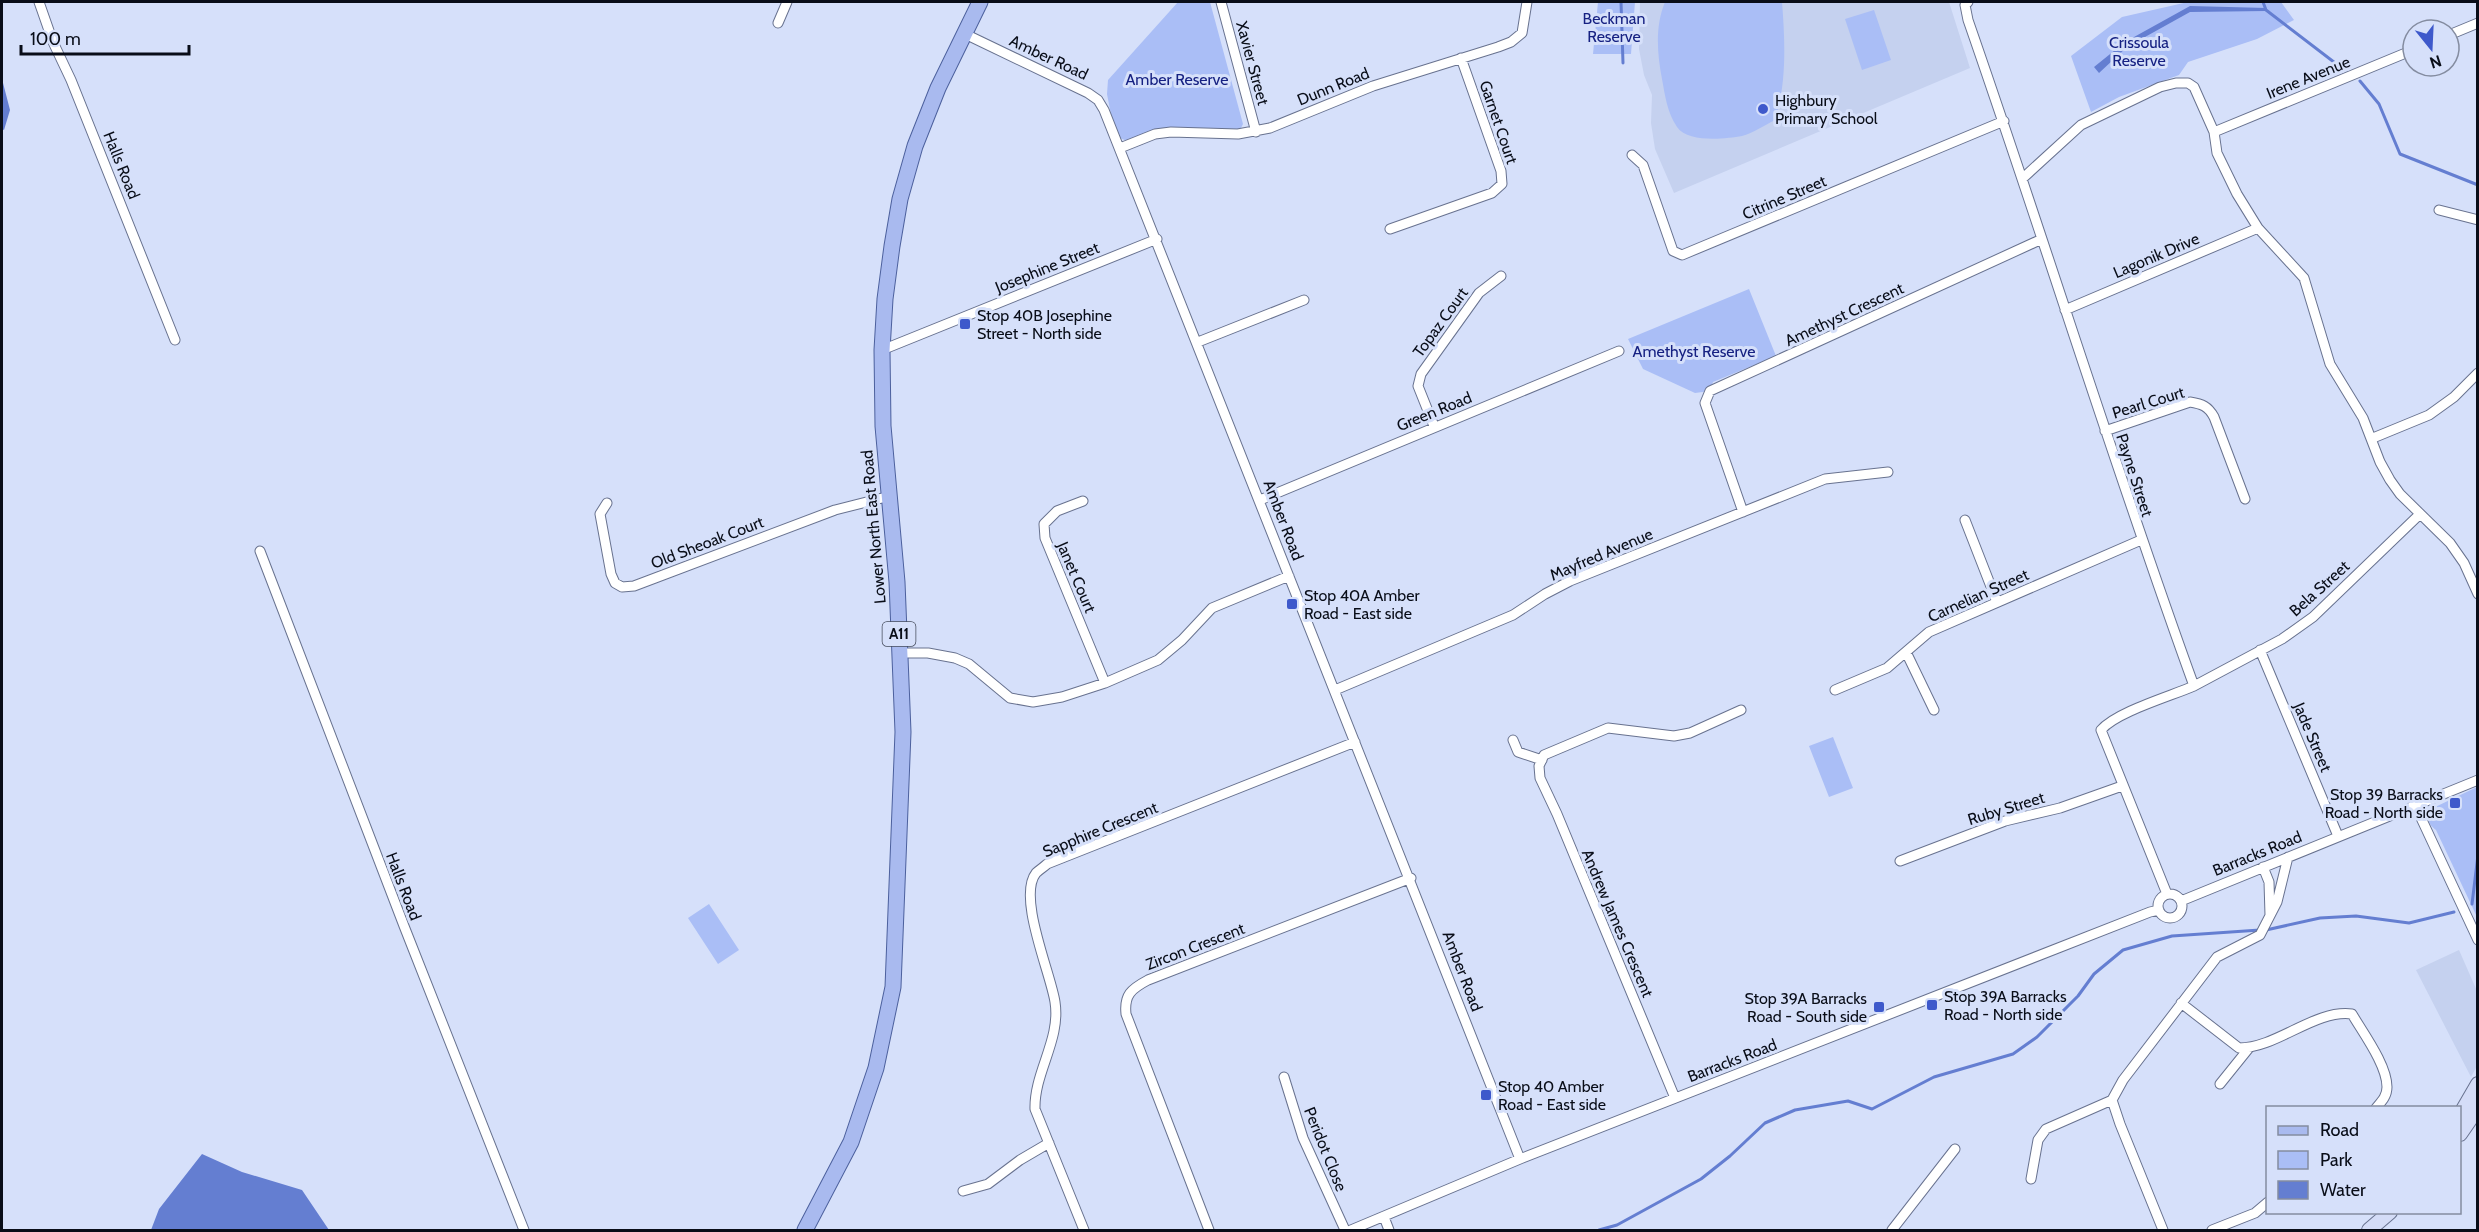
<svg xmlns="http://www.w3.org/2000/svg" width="2479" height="1232" viewBox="0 0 2479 1232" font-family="Cabin,sans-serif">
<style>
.built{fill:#c5d1ef}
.green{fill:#aabef6}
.water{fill:#647ed1}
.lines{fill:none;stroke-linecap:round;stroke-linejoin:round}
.stream{stroke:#647ed1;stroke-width:3}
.street-casing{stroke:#68728f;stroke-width:11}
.secondary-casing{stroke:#68728f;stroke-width:16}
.primary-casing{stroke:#4c609d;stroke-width:17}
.street{stroke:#fff;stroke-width:9}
.secondary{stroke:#d4dcf7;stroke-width:14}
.primary{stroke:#a9baef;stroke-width:15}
.poi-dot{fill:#3e59cb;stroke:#d6e0fa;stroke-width:2}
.labels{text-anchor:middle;stroke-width:6;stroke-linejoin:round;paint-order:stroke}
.shield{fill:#d6e0fa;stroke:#464c5c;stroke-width:1.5}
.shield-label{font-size:15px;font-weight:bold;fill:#090d18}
.park-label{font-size:16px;fill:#162182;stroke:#d6e0fa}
.street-label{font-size:16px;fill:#090d18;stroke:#d6e0fa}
.poi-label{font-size:16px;fill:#090d18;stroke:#d6e0fa;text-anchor:start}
</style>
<rect width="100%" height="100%" fill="#d6e0fa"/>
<!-- built -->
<path class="built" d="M 1640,2 L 1949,2 L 1970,68 L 1674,193 L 1655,149 L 1651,123 L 1652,95 L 1644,75 L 1639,49 Z
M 2459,950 L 2477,991 L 2477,1066 L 2471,1077 L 2416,970 Z"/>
<!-- green -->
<path class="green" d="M 1178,2 L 1210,2 L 1243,124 L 1238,134 L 1186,131 L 1132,143 L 1115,136 L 1107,94 L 1108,80 Z
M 1598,2 L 1635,2 L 1631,54 L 1593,54 Z
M 1665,2 L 1782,2 C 1785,40 1787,83 1775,120 C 1765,125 1753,133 1742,136 C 1725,139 1688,143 1677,127 C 1667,112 1665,95 1662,79 C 1657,53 1655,26 1665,2 Z
M 2188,2 L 2281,2 L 2294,20 L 2257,39 L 2188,62 L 2179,75 L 2119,97 L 2091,112 L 2071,56 L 2122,17 Z
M 1874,10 L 1891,60 L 1862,70 L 1845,19 Z
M 1749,289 L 1776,356 L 1713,382 L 1710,391 L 1695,393 L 1643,369 L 1628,339 Z
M 1833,737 L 1853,788 L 1829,797 L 1809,746 Z
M 2477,787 L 2477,917 L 2436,830 C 2427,823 2427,819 2431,809 Z
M 709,904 L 739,950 L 718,964 L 688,918 Z"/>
<!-- water -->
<path class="water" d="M 2190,6 L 2267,8 L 2266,11 L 2190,12 L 2127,47 L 2099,73 L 2094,67 L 2125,42 Z
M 2,79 L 10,110 L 4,130 L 2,129 Z
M 202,1154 L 242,1172 L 302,1190 L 329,1230 L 151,1230 L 159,1209 Z"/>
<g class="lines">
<!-- stream -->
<path class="stream" d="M 1621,2 L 1623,63
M 2263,2 L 2266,10 L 2343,69
M 2360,81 L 2379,104 L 2400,154 L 2478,185
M 2472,904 L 2478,855
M 2266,930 L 2320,918 L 2356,916 L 2409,923 L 2454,912
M 1599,1230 L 1617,1225 L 1701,1179 L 1730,1156 L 1765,1123 L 1795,1110 L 1848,1101 L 1872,1109 L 1934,1077 L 2013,1054 L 2037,1037 L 2078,996 L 2094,974 L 2123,950 L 2172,936 L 2260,930"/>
<defs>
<path id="street" d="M 39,2 L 53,42 L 71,80 L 175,340
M 1221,2 L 1256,132
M 1968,2 L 1965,5 L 1968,20 C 2045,241 2114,466 2194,686 C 2171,696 2116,712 2101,730 L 2167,894
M 778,23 L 787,2
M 963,33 L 1088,93 L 1098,100 L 1104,110 L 1520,1159
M 2449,35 L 2478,23
M 2214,132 L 2413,50
M 1120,148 L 1155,134 L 1171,132 L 1238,134 L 1270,128 L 1373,86 L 1498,47 L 1511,42 L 1522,33 L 1527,2
M 1632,155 L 1643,165 L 1673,251 L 1682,255 L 2004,121
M 2023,178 L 2081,125 L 2160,87 L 2176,83 L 2188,83 L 2194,87 L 2214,132 L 2217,153 L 2237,194 L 2258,228 L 2304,278 L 2330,364 L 2363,418 L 2380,462 L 2390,480 L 2400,494 L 2450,543 L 2464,563 L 2478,594
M 2439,210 L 2478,220
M 1390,229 L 1492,193 L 1502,184 L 1501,171 L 1461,58
M 2065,310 L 2258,228
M 1198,342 L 1304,300
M 882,350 L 1157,239
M 1434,426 L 1418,386 L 1421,374 L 1479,293 L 1501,276
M 2105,431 L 2190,402 C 2202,404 2208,406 2214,417 L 2245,499
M 2373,438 L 2429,415 L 2454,397 L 2478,373
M 1260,500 L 1619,351
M 1083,501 L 1057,511 L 1044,524 L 1045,538 L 1105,683
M 607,503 L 600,514 L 611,574 L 615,583 L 622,587 L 634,586 L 835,510 L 890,496
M 1743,512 L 1705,403 L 1710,391 L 2042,239
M 1965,520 L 1997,602
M 260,551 L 404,926 L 524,1230
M 2260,650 L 2338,836
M 1906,652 L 1934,710
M 900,653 L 928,653 L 955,658 L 969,664 L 1010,698 L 1033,702 L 1062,697 L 1105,683 L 1158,660 L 1182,640 L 1212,608 L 1289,576
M 2194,686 L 2282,639 L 2313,617 L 2420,514
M 1335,690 L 1513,615 L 1545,594 L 1570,581 L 1825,479 L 1888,472
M 1835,690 L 1887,668 L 1929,632 L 2141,540
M 1513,740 L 1518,752 L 1542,760
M 2415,805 L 2478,940
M 1900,861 L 2005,821 L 2060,808 L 2122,786
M 2263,867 L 2269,882 L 2270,915
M2158 906a12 12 0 1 1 24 0a12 12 0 1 1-24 0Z
M 2181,901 L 2478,780
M 2181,1003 L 2239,1048 C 2277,1048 2315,1009 2352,1014 C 2363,1033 2387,1065 2387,1087 C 2387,1096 2382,1101 2376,1108
M 1284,1077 L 1303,1138 L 1345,1230
M 2220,1084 L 2249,1048
M 1675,1098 L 1557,814 L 1540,778 L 1539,766 L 1544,755 L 1608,728 L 1674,736 L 1690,733 L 1741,710
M 2031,1179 L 2038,1140 L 2046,1129 L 2112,1100
M 963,1191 L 988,1184 L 1020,1160 L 1049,1143
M 1384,1217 L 1389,1230
M 1084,1230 L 1035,1109 C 1034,1072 1061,1040 1055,1002 C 1051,974 1017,897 1036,873 C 1039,870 1044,867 1047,864 L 1355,742
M 1209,1230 L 1126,1014 C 1124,995 1131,989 1148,980 L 1411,878
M 1351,1230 L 1520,1159 L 2150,912 L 2159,910
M 1892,1230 L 1955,1149
M 2163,1230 L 2120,1124 L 2112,1100 L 2123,1080 L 2217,957 L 2260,935 L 2277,902 L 2288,857
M 2212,1230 L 2255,1213 L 2268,1202"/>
<path id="secondary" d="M 2460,1115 L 2478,1084
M 2460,1134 L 2478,1108
M 2369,1230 L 2390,1212"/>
<path id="primary" d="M 805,1230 L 851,1142 L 876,1068 L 893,987 L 903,732 L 897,582 L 883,426 L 882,350 L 885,299 L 892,246 L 900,199 L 915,146 L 938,88 L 980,2"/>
</defs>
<!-- street casing -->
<use href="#street" class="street-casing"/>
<!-- secondary casing -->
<use href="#secondary" class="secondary-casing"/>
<!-- primary casing -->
<use href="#primary" class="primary-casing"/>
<!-- street -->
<use href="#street" class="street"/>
<!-- secondary -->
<use href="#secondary" class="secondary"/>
<!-- primary -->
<use href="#primary" class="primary"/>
</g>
<!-- markers -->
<g class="poi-dot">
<circle cx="1763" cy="109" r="6"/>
<rect x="959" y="318" width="12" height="12" rx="3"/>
<rect x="1286" y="598" width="12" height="12" rx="3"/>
<rect x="2449" y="797" width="12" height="12" rx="3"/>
<rect x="1926" y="999" width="12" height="12" rx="3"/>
<rect x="1873" y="1001" width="12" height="12" rx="3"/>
<rect x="1480" y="1089" width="12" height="12" rx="3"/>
</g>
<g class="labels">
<!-- shield labels -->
<rect class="shield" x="882.5" y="622" width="33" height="24" rx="4.5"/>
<g class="shield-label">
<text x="899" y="639">A11</text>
</g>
<!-- park labels -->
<g class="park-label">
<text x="1614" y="24">Beckman<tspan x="1614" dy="18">Reserve</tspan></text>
<text x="2139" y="48">Crissoula<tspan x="2139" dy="18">Reserve</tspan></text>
<text x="1177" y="85">Amber Reserve</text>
<text x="1694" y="357">Amethyst Reserve</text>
</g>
<!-- street labels -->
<g class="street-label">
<text transform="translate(1049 57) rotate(25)" y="6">Amber Road</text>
<text transform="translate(1253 63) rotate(75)" y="6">Xavier Street</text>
<text transform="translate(2308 77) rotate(-22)" y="6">Irene Avenue</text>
<text transform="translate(1333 86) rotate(-22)" y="6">Dunn Road</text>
<text transform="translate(1499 122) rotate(71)" y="6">Garnet Court</text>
<text transform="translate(122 165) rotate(68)" y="6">Halls Road</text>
<text transform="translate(1784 197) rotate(-23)" y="6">Citrine Street</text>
<text transform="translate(2156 255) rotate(-23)" y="6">Lagonik Drive</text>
<text transform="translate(1047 267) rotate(-22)" y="6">Josephine Street</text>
<text transform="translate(1844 314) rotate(-25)" y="6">Amethyst Crescent</text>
<text transform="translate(1440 322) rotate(-54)" y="6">Topaz Court</text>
<text transform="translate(2148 402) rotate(-17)" y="6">Pearl Court</text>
<text transform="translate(1434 411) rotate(-22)" y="6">Green Road</text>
<text transform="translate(2135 475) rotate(72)" y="6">Payne Street</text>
<text transform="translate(1284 520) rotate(69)" y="6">Amber Road</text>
<text transform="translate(873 527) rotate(-95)" y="6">Lower North East Road</text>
<text transform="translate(707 542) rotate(-21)" y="6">Old Sheoak Court</text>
<text transform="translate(1601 554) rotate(-23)" y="6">Mayfred Avenue</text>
<text transform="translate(1077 577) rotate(67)" y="6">Janet Court</text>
<text transform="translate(2319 588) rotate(-42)" y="6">Bela Street</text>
<text transform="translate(1978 595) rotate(-24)" y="6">Carnelian Street</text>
<text transform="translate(2313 737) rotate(67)" y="6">Jade Street</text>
<text transform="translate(2006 808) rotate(-17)" y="6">Ruby Street</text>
<text transform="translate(1100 829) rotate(-22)" y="6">Sapphire Crescent</text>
<text transform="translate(2257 853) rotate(-22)" y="6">Barracks Road</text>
<text transform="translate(404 886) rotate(69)" y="6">Halls Road</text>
<text transform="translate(1618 923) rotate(67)" y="6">Andrew James Crescent</text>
<text transform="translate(1195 946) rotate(-21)" y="6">Zircon Crescent</text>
<text transform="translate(1463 971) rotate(69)" y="6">Amber Road</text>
<text transform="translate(1732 1060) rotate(-21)" y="6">Barracks Road</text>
<text transform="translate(1326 1149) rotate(68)" y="6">Peridot Close</text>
</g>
<!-- poi labels -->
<g class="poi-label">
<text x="1775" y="106">Highbury<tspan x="1775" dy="18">Primary School</tspan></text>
<text x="977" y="321">Stop 40B Josephine<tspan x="977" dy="18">Street - North side</tspan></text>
<text x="1304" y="601">Stop 40A Amber<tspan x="1304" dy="18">Road - East side</tspan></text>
<text x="2443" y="800" text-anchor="end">Stop 39 Barracks<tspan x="2443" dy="18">Road - North side</tspan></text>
<text x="1944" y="1002">Stop 39A Barracks<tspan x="1944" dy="18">Road - North side</tspan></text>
<text x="1867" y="1004" text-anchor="end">Stop 39A Barracks<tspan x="1867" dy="18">Road - South side</tspan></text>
<text x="1498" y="1092">Stop 40 Amber<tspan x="1498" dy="18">Road - East side</tspan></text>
</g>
</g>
<!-- border -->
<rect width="2479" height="1232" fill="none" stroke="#090d18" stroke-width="6"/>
<!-- legend -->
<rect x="2266" y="1106" width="195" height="108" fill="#d6e0fa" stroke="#848ca0" stroke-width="1.5"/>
<rect x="2278" y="1126" width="30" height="9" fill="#a9baef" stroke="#848ca0" stroke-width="1.5"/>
<text x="2320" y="1136" font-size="18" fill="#090d18">Road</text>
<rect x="2278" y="1151" width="30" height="18" fill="#aabef6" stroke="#848ca0" stroke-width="1.5"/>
<text x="2320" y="1166" font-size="18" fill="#090d18">Park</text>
<rect x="2278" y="1181" width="30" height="18" fill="#647ed1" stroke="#848ca0" stroke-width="1.5"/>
<text x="2320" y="1196" font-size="18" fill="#090d18">Water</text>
<!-- north arrow -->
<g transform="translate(2431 48) rotate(162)"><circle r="28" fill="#d6e0fa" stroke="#848ca0" stroke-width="1.5"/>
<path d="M0-4.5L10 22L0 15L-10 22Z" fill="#3e59cb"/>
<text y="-9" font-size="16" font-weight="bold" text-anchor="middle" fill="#090d18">N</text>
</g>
<!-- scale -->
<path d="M21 45v9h168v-9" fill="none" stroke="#090d18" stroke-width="3"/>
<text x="30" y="45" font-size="18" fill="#090d18" stroke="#d6e0fa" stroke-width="4.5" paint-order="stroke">100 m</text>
</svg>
